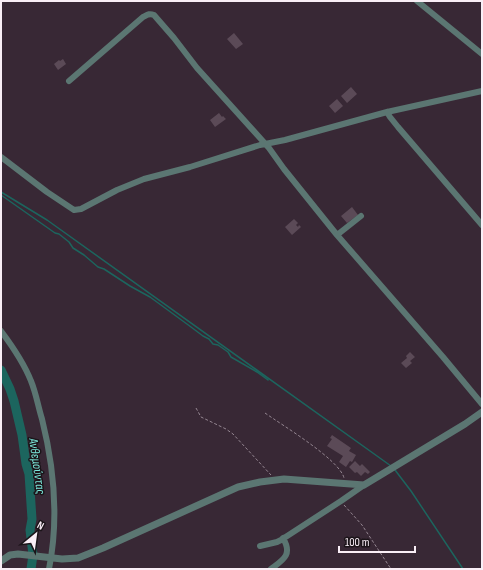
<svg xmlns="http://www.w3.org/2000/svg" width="483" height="570" viewBox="0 0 483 570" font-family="'Sofia Sans Condensed',sans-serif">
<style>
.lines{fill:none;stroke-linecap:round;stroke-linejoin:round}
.stream{stroke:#1c655e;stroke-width:1.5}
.river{stroke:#1c655e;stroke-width:9}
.building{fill:#5b4a57}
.path{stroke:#948691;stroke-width:1;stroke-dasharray:3 2;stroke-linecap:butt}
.minor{stroke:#5b7672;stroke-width:6}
.tertiary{stroke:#5b7672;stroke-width:7}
.labels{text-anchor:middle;stroke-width:3;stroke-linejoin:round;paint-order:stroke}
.water-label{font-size:13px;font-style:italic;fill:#7ce7db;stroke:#1b1419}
</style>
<rect width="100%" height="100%" fill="#382835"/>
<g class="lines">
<!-- stream -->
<path class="stream" d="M 1,192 L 47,220 L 391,466
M 1,195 L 55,233 L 59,234 L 69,242 L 73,248 L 84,255 L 98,267 L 104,269 L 130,286 L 150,297 L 191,327 L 203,336 L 209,339 L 213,344 L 218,345 L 228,352 L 231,357 L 257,372 L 268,380
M 395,470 L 411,491 L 463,569"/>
<!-- river -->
<path class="river" d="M 1,370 L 10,389 L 14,401 L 22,435 L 26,464 L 29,474 L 32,519 L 30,530 L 33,555 L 31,569"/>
</g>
<!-- building -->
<path class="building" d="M 234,33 L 243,44 L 236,49 L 227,39 Z
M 63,59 L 66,64 L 58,70 L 54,64 L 59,60 L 60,61 Z
M 351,87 L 357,94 L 347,103 L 341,96 Z
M 337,99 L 343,106 L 335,113 L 329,106 Z
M 219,113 L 222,117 L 223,116 L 226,119 L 215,127 L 210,120 Z
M 352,207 L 358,215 L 347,223 L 341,216 Z
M 294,219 L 298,223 L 296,225 L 298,227 L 299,225 L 301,227 L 292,235 L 285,227 Z
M 410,352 L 415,357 L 410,361 L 412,363 L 406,368 L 401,363 L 407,358 L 406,356 Z
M 332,435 L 351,448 L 349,451 L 356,455 L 352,462 L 350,461 L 346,467 L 339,462 L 343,456 L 327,446 L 332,439 L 330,438 Z
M 355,461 L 360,466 L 362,464 L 370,472 L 368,474 L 365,472 L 361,476 L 357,472 L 355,473 L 349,467 Z"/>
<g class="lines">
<!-- path -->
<path class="path" d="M 196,408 L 201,417 L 226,429 L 233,434 L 271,475
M 265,413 C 282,425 340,460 344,478
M 344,505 L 362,525 L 391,569"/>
<!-- minor -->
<path class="minor" d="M 417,1 L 482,54
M 69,81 L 143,17 C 147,15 149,13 154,15 L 174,38 L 197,68 L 269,148 L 284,169 L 337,235 L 443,357 L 482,404
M 387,112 L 390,117 L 398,127 L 482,225
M 1,157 L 47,192 L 74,210 L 81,209 L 117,190 L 144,179 L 190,167 L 260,145 L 285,140 L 387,112 L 482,91
M 337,235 L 361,216
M 1,331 C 13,347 24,363 31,381 C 36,393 38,406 42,419 C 54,467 59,519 49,569
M 260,546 L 277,542 L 281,540 L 341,501 L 364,485
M 271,569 C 283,560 293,555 283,538"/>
<!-- tertiary -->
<path class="tertiary" d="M 1,561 L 10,555 L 18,554 L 62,559 L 78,558 L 103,548 L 238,487 L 260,482 L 284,479 L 364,485 L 465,424 L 482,412"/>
</g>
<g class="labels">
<!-- water labels -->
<g class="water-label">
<text transform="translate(38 466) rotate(82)" y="5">Ανθεμούντας</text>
</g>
</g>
<!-- border -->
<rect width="483" height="570" fill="none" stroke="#f9eef6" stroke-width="4"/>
<!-- north arrow -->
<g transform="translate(36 534) rotate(29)" stroke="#1b1419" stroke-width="3" paint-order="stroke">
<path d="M0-3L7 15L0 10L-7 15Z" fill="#f9eef6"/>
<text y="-6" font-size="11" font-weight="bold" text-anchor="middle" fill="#f9eef6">N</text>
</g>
<!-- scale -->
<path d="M339 546v6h76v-6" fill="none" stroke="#f9eef6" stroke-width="2"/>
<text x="345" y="546" font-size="12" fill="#f9eef6" stroke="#1b1419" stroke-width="3" paint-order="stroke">100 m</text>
</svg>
